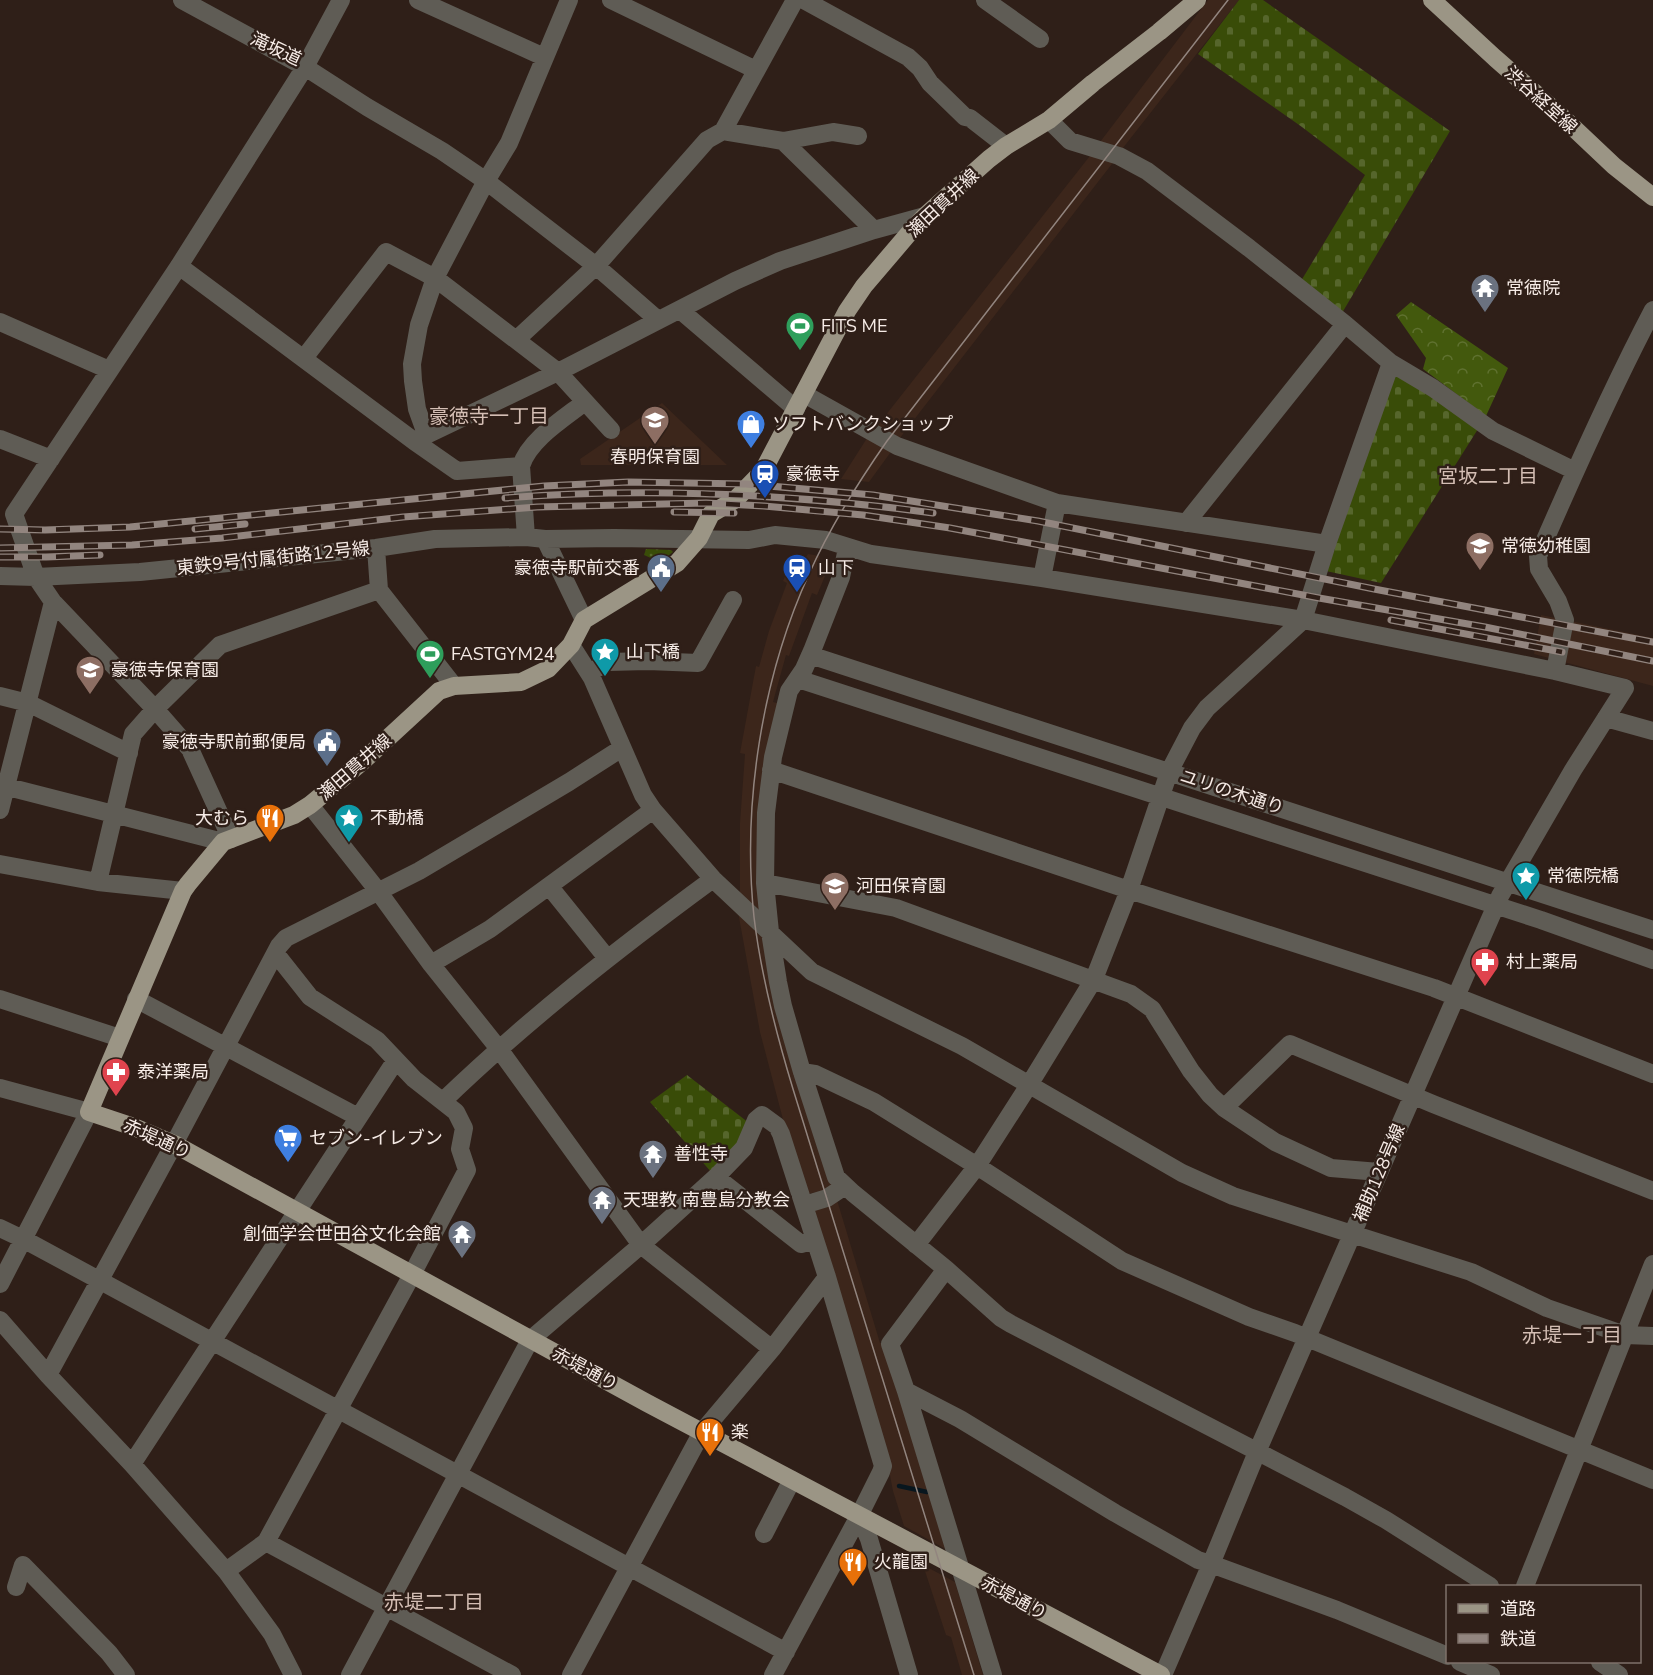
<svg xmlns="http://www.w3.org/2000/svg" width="1653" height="1675" font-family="'Nunito Sans','Noto Sans JP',sans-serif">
<defs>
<pattern id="green-dots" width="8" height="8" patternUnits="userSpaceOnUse" patternTransform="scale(1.5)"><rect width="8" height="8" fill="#394c08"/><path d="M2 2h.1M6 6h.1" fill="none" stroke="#56662c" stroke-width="1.8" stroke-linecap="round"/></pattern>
<pattern id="forest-crowns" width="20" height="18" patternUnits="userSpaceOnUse" patternTransform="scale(1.5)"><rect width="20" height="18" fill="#43590d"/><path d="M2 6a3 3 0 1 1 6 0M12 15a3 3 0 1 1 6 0" fill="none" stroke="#5f7130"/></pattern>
<pattern id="cemetery-stones" width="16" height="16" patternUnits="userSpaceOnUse" patternTransform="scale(1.5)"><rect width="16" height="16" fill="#394c08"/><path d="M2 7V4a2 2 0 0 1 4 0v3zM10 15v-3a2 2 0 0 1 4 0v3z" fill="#56662c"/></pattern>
</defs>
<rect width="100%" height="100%" fill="#2f1f18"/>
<path fill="#3c261b" d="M 1208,0 L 1239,0 L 1119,153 L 1097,146 Z
M 1093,152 L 1115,160 L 896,443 L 874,430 Z
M 662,403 L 727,465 L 581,465 L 580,459 Z
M 869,435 L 893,449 L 869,482 L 841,479 Z
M 795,553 L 806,557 L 808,554 L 820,556 L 819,560 L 824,563 L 823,567 L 828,569 L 817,595 L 812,593 L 789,656 L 786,655 L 773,702 L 781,704 L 763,915 L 740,898 L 740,823 L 745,754 L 740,753 L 756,666 L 759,667 L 769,631 L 787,583 L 783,581 Z
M 1541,615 L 1653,638 L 1653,686 L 1534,654 Z
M 738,912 L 765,935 L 833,1185 L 832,1189 L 807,1194 L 785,1127 L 760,1032 Z
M 837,1200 L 880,1343 L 883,1343 L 951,1552 L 904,1526 L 893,1491 L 888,1465 L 812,1211 Z
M 923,1565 L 955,1582 L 983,1675 L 962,1675 L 951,1637 L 946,1635 Z"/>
<path fill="url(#green-dots)" d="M 646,549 L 671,550 L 673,552 L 660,562 L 644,555 Z"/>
<path fill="url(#forest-crowns)" d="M 1411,302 L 1508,368 L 1486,416 L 1423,369 L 1426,358 L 1396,315 Z"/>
<path fill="url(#cemetery-stones)" d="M 1239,0 L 1263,0 L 1450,131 L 1342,313 L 1301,281 L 1365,175 L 1302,127 L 1198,54 Z
M 1399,373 L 1478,429 L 1381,583 L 1326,571 L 1391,377 Z
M 687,1075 L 749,1123 L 737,1147 L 712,1173 L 650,1102 Z"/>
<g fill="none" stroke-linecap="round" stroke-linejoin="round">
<path stroke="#08161e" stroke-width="4.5" d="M 899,1486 L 927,1492"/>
<path stroke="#5f5c55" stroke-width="18" d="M 182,0 L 305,67 L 367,107 L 442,151 L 486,181 L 596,266 L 658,320
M 418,0 L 544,57
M 611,0 L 756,70
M 804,0 L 908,57 L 920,68 L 930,83 L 965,117 L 970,118 L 1006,146
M 985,0 L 1040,39
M 1049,120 L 1070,141 L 1119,156 L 1147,171 L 1249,248 L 1345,324 L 1391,363 L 1433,388 L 1493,431 L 1575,471
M 723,131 L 783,141 L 833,132 L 858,136
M 783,141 L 874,230
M 179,266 L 414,441 L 457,471 L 521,466
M 680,310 L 796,409
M 0,322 L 109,370
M 517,339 L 596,266 L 707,140 L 723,131 L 795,0
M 304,358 L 386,252 L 435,278 L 558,372 L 611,430
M 804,394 L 897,446 L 1057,503 L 1327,544
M 426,434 L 417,409 L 413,381 L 412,364 L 419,325 L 435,278 L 486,181 L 509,143 L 569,0
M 0,439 L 51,459
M 414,441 L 558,372 L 735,281 L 780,261 L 874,230 L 925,216
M 1186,523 L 1345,324
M 526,537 L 521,466 C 529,440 563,419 585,402
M 545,539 L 584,620
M 376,548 L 379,590 L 454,686
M 847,548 L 841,577 L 812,651 L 804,669 L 789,691 L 773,757 L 766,813 L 765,883 L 770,932 L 778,982 L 783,1006 L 802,1072 L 836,1177 L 853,1193 L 946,1269 L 1001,1318 L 1011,1324 L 1345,1497 L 1386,1520 L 1490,1586
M 0,576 L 36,577 L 140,572 L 376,548 L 435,539 L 526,537 L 545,539 L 614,538 L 749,540 L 775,535 L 826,540 L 871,554 L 1042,578 L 1303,620 L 1555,671 L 1625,688 L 1573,770 L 1500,896 L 1257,1452 L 1211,1564 L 1163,1675
M 1042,578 L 1057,503
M 571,645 L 592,678 L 643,795 L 653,810 L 713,879 L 812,972 L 962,1046 L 1182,1173 L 1233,1196 L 1471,1272 L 1547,1308 L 1625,1335 L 1653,1336
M 810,655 L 1653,930
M 1555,671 L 1565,620 L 1558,601 L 1539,569 L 1538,556 C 1574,473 1611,390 1653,310
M 589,673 L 608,662 L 648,661 L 698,663 L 733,600
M 798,679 L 1541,920 L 1653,960
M 0,696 L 28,703 L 129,753
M 1606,718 L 1653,731
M 771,770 L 1129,890 L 1434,988 L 1653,1074
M 0,785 L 223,842
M 310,805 L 378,891 L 431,964 L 499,1049 L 641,1245 L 772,1349
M 0,810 L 53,602
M 231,839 L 190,749 L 155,709 L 53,602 L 36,577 L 14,514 L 179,266 L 305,67 L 341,0
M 0,864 L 98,882 L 183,891
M 98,882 L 133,734 L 155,709 L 220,645 L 379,590
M 765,883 L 896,908 L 1131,994 L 1152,1009 L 1191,1071 L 1210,1095 L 1224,1108 L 1275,1142 L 1331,1168 L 1379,1172
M 549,886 L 607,958
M 431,964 L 490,929 L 653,810
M 0,999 L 120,1038
M 136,999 L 358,1117
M 802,1072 L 815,1074 L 874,1102 L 977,1166 L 1122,1261 L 1249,1317 L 1295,1333 L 1653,1480
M 0,1088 L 89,1112 L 0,1284
M 443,1101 C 527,1020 619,948 713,879
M 1224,1108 L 1290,1044 L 1433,1104 L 1653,1191
M 716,1177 L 801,1244 L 815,1240
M 804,1205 L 827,1198 L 845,1186
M 0,1228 L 23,1239 L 786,1652
M 916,1245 L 977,1166 L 1029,1085 L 1094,979 L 1129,890 L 1169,772 L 1192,728 L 1207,708 L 1303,620 L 1327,544 L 1391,363
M 946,1269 L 890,1344 L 906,1391 L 993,1675
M 0,1320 L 48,1375 L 132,1464 L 226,1571 L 272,1634 L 293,1675
M 48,1375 L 174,1144 L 279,946 L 286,938 L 419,871 L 569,782 L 622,748
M 906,1391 L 960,1419 L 1115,1513 L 1198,1560 L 1211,1564 L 1337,1610 L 1448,1656
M 132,1464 L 396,1060
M 859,1516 L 869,1539 L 909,1675
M 764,1534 L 792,1480
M 266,1542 L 512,1675
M 226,1571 L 266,1542 L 408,1282 L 467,1170 L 460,1149 L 464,1128 L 456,1112 L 414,1079 L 377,1040 L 310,997 L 276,954
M 1525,1586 L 1653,1264
M 16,1587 L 23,1565 L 109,1653 L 126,1675
M 1460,1662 L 1491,1675
M 1600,1662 L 1619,1675
M 350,1675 L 530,1340 L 641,1245 L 716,1177 L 744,1148 L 756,1120 L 762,1115 L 777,1126 L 781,1134 L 827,1277 L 883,1466 L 881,1472 L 859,1516 L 773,1675
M 571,1675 L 702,1432 L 772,1349 L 827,1277"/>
<path stroke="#9b9585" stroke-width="18" d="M 1432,0 L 1495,58 L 1560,115 L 1614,166 L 1653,197
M 1161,1675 L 647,1403 L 174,1144 L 134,1127 L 89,1112 L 183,891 L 188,884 L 223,842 L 294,815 L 310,805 L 363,761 L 439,691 L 454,686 L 521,682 L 548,669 L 571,645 L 584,620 L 677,563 L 699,538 L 711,514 L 736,499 L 763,471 L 847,311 L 864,286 L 910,232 L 925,216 L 989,159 L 1006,146 L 1049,120 L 1093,83 L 1159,32 L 1197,0"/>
<path stroke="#92857f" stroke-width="1.5" d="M 974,1675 L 793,1089 C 776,1033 761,976 754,917 C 742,804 762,677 809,574 C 830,527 857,484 887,441 L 1228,0"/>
<g stroke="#92857f" stroke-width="7">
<path id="rail" d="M 505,498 C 648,487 791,494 933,513
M 674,512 L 734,513
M 0,529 L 45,530 L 130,527 L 544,486 L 628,482 L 746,484 L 873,495 L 1038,521 L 1374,589 L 1653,642
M 195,529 L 245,524
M 0,548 L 132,545 L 222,538 L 403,517 L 537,507 L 706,503 L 764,506 L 863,515 L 950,528 L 1319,598 L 1485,627 L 1653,661
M 0,557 L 46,557 L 100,555
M 1391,620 L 1562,652"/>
</g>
<use href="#rail" stroke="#2f1f18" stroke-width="4.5" stroke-dasharray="14" stroke-linecap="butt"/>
</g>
<defs>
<g id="temple-pin" transform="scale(1.5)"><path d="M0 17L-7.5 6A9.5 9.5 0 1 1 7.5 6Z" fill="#6b7280" stroke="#2f1f18"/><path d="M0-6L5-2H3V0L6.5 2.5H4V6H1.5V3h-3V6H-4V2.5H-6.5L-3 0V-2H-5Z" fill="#fff"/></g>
<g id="stadium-pin" transform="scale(1.5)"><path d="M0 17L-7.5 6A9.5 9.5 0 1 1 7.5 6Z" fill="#2e9e5b" stroke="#2f1f18"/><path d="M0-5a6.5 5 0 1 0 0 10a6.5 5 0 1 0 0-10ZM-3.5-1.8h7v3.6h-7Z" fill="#fff"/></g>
<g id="school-pin" transform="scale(1.5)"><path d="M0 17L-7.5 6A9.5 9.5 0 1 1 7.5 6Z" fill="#8d6e63" stroke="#2f1f18"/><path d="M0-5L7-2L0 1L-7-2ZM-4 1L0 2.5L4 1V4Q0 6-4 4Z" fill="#fff"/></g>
<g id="shop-pin" transform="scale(1.5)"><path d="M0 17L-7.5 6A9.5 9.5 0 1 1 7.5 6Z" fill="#3f7fe0" stroke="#2f1f18"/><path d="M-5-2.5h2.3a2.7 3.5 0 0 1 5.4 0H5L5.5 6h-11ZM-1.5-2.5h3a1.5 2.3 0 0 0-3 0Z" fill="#fff"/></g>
<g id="station-pin" transform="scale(1.5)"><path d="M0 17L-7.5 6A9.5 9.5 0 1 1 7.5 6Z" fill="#1a4fb4" stroke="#2f1f18"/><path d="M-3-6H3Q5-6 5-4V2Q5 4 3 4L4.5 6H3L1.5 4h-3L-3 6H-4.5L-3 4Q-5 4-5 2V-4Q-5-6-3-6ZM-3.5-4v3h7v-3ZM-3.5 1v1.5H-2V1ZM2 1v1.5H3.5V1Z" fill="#fff"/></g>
<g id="civic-pin" transform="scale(1.5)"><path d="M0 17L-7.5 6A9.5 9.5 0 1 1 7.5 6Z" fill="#5c6f8a" stroke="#2f1f18"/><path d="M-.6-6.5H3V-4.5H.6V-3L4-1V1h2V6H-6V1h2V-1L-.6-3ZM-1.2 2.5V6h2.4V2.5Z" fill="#fff"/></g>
<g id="sight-pin" transform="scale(1.5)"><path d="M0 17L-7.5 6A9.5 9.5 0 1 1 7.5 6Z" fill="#0f9aa8" stroke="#2f1f18"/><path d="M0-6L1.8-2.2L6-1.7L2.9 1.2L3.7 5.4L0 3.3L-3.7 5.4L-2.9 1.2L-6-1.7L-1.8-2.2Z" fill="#fff"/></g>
<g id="restaurant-pin" transform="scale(1.5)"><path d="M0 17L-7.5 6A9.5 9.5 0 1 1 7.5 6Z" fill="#e8710a" stroke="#2f1f18"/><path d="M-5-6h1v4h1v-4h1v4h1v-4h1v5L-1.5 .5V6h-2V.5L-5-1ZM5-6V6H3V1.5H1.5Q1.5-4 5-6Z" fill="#fff"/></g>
<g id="pharmacy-pin" transform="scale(1.5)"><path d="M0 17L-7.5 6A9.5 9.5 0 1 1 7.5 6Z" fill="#e0444e" stroke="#2f1f18"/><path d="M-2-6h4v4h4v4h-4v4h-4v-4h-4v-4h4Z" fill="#fff"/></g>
<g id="supermarket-pin" transform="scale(1.5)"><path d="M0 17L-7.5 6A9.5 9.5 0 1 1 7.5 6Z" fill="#3f7fe0" stroke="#2f1f18"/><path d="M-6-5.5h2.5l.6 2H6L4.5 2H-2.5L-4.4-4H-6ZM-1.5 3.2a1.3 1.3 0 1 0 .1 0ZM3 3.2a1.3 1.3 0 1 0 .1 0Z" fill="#fff"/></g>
</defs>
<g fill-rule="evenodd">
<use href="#temple-pin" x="1485" y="288"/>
<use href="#stadium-pin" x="800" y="326"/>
<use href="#school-pin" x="655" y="420"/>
<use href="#shop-pin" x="751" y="424"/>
<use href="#station-pin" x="765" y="474"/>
<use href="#school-pin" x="1480" y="546"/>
<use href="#civic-pin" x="661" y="568"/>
<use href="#station-pin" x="797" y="568"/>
<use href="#sight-pin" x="605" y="652"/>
<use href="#stadium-pin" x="430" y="654"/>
<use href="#school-pin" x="90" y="670"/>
<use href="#civic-pin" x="327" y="742"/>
<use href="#restaurant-pin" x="270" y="818"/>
<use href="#sight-pin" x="349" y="818"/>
<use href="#sight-pin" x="1526" y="876"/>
<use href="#school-pin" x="835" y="886"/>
<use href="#pharmacy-pin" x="1485" y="962"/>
<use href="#pharmacy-pin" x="116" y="1072"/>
<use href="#supermarket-pin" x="288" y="1138"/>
<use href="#temple-pin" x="653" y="1154"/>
<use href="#temple-pin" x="602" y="1200"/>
<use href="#temple-pin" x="462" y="1234"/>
<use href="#restaurant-pin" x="710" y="1432"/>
<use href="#restaurant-pin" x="853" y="1562"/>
</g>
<g text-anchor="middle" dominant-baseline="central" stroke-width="5" stroke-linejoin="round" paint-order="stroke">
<g font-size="18" fill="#f6ebe6" stroke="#2f1f18">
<text transform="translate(276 49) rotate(25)">滝坂道</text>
<text transform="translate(1541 100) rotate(42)">渋谷経堂線</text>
<text transform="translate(943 203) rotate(-43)">瀬田貫井線</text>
<text transform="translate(273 558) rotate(-6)">東鉄9号付属街路12号線</text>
<text transform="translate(355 767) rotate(-41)">瀬田貫井線</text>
<text transform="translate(1232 792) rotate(18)">ユリの木通り</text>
<text transform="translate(157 1139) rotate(24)">赤堤通り</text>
<text transform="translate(1379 1173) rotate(-67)">補助128号線</text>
<text transform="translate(585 1369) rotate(28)">赤堤通り</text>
<text transform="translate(1014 1598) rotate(28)">赤堤通り</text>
</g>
<g font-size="18" fill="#f6ebe6" stroke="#2f1f18" text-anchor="start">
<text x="1506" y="288">常徳院</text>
<text x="821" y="326">FITS ME</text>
<text x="772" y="424">ソフトバンクショップ</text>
<text x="655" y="457" text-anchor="middle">春明保育園</text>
<text x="786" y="474">豪徳寺</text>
<text x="1501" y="546">常徳幼稚園</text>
<text x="640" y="568" text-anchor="end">豪徳寺駅前交番</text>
<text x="818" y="568">山下</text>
<text x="626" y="652">山下橋</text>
<text x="451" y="654">FASTGYM24</text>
<text x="111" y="670">豪徳寺保育園</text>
<text x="306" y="742" text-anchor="end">豪徳寺駅前郵便局</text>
<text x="249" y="818" text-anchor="end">大むら</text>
<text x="370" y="818">不動橋</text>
<text x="1547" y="876">常徳院橋</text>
<text x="856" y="886">河田保育園</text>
<text x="1506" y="962">村上薬局</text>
<text x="137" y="1072">泰洋薬局</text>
<text x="309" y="1138">セブン-イレブン</text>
<text x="674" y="1154">善性寺</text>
<text x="623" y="1200">天理教 南豊島分教会</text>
<text x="441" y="1234" text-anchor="end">創価学会世田谷文化会館</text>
<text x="731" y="1432">楽</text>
<text x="874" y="1562">火龍園</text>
</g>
<g font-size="20" fill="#d4beb4" stroke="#2f1f18">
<text x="489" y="416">豪徳寺一丁目</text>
<text x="1488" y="476">宮坂二丁目</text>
<text x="1572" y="1335">赤堤一丁目</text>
<text x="434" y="1602">赤堤二丁目</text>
</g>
</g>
<rect x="1446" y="1585" width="195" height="78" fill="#2f1f18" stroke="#7f716a" stroke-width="1.5"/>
<rect x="1458" y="1604" width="30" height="9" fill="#9b9585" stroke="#7f716a" stroke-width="1.5"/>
<text x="1500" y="1615" font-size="18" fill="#f6ebe6">道路</text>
<rect x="1458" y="1634" width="30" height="9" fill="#92857f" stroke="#7f716a" stroke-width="1.5"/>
<text x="1500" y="1645" font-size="18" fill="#f6ebe6">鉄道</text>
</svg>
